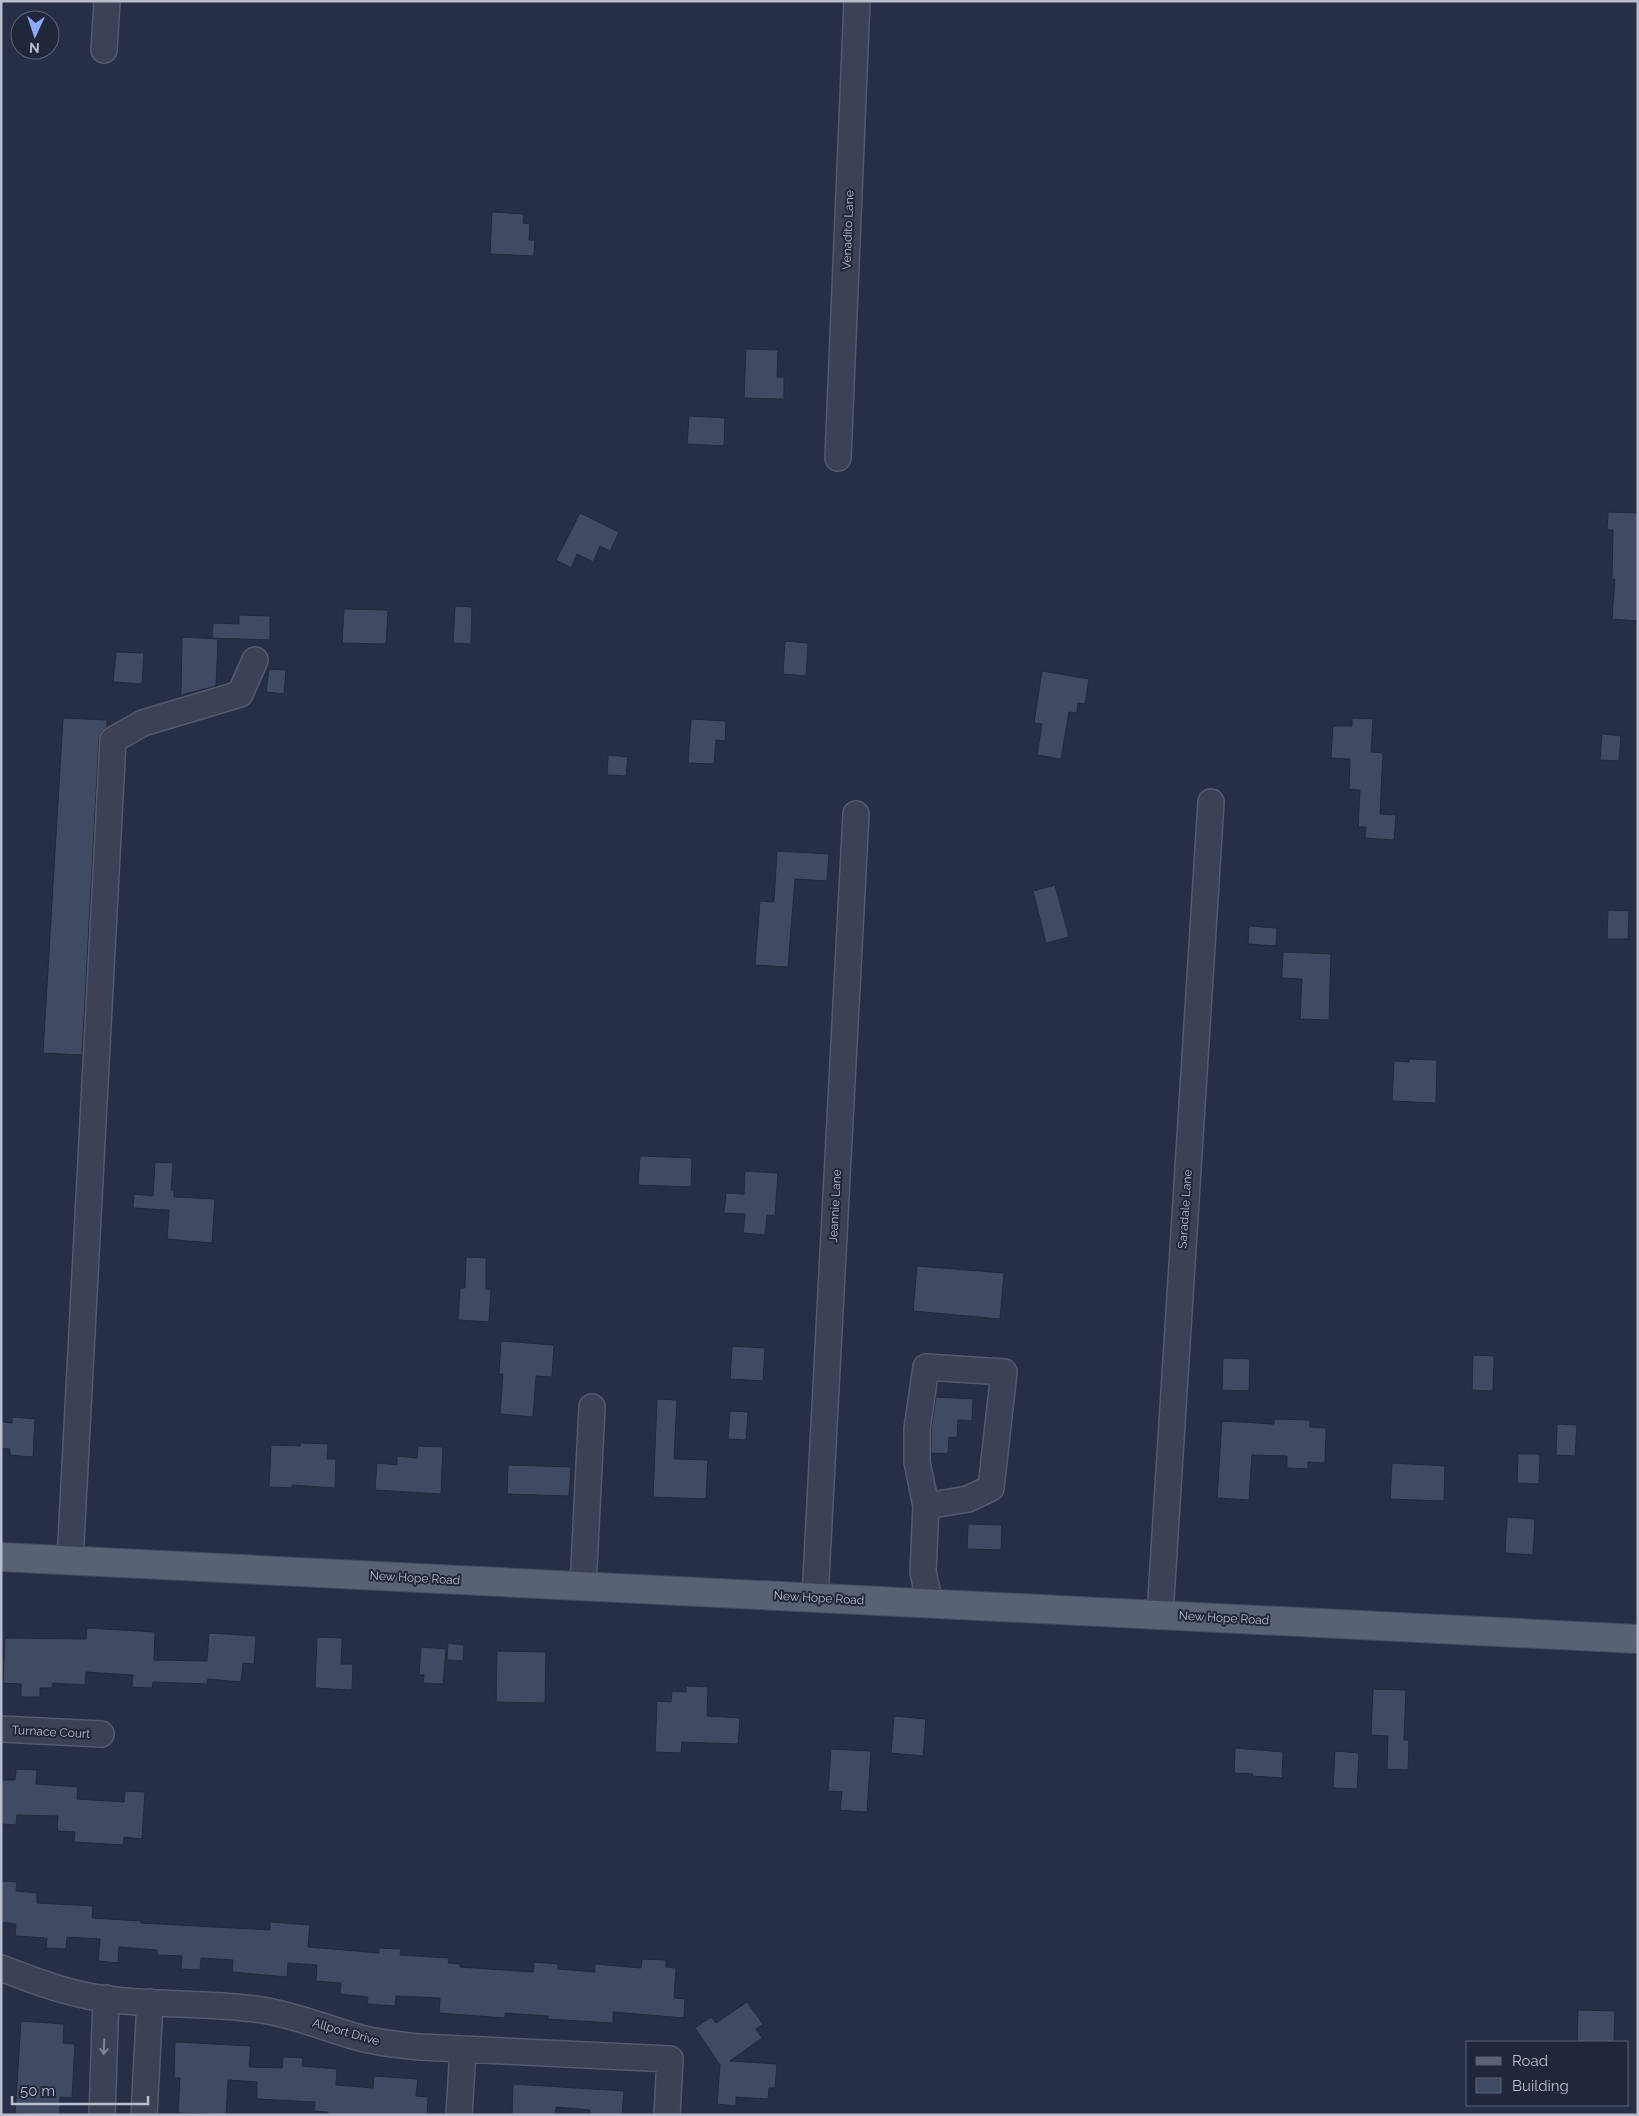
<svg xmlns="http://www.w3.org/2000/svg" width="1639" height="2116" font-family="Raleway,sans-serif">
<rect width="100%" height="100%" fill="#262f45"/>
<path fill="#404a62" stroke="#22293c" d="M 492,212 L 524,214 L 523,223 L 530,224 L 529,240 L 535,240 L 534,256 L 490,254 Z
M 746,349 L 778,350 L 777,377 L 784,377 L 784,399 L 744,398 Z
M 689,416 L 725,418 L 724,446 L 687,444 Z
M 1608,512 L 1638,513 L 1638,621 L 1612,619 L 1615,579 L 1612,579 L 1613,530 L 1607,530 Z
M 580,513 L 619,532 L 610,551 L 600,546 L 593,562 L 577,554 L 571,568 L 556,560 Z
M 455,606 L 472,607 L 471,644 L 453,643 Z
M 344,609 L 388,610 L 386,644 L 342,643 Z
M 239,615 L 270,616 L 270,640 L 212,638 L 213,623 L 239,624 Z
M 182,637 L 218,639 L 216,686 L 181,695 Z
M 785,641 L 808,643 L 806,676 L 783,674 Z
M 116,652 L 144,653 L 142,684 L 113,682 Z
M 269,669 L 286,670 L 284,694 L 266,692 Z
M 1042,671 L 1089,679 L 1085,704 L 1078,703 L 1077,713 L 1069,712 L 1061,759 L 1037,755 L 1042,724 L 1034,723 Z
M 63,718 L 107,720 L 107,727 L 101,732 L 99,739 L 82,1055 L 43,1053 Z
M 1352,718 L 1373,719 L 1371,752 L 1383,753 L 1380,814 L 1396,815 L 1394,840 L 1365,838 L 1366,827 L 1358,827 L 1360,790 L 1349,789 L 1350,759 L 1331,758 L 1333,726 L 1352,726 Z
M 691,719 L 726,721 L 725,741 L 716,740 L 714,764 L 688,763 Z
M 1602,734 L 1621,736 L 1619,761 L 1600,760 Z
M 608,755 L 628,757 L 626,776 L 607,775 Z
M 777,851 L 829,854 L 827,881 L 795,879 L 788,967 L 755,965 L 760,901 L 774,902 Z
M 1055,885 L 1069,937 L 1046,943 L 1033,891 Z
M 1608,910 L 1629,911 L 1628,939 L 1607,939 Z
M 1249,926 L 1277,928 L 1276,946 L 1248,944 Z
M 1283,952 L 1331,954 L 1329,1020 L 1300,1019 L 1302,979 L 1282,978 Z
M 1409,1059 L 1437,1060 L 1436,1103 L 1392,1101 L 1394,1061 L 1409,1062 Z
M 640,1156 L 692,1158 L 691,1187 L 638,1185 Z
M 155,1162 L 173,1163 L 171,1190 L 174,1190 L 174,1197 L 215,1199 L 212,1243 L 167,1239 L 169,1210 L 133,1208 L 134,1194 L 153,1196 Z
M 745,1171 L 778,1173 L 775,1216 L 767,1215 L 765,1235 L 743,1233 L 745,1214 L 724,1213 L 726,1193 L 744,1194 Z
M 466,1257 L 486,1258 L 486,1289 L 491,1290 L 489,1322 L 458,1320 L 460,1288 L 465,1288 Z
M 917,1266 L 1004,1273 L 1000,1319 L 913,1311 Z
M 501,1341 L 554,1345 L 552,1377 L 536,1376 L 533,1417 L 500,1414 L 503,1374 L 499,1374 Z
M 732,1346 L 765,1348 L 763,1381 L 730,1379 Z
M 1473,1355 L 1494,1356 L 1493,1391 L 1472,1390 Z
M 1223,1358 L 1250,1359 L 1249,1391 L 1222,1390 Z
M 936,1397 L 973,1399 L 972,1421 L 958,1420 L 957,1438 L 949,1437 L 948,1454 L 931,1453 L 931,1430 Z
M 657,1399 L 677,1400 L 674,1459 L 708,1460 L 706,1499 L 653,1497 Z
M 730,1411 L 748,1412 L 746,1440 L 728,1439 Z
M 12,1417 L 35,1419 L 33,1457 L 10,1455 L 10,1449 L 1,1448 L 1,1422 L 12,1423 Z
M 1274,1419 L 1310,1420 L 1310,1427 L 1326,1428 L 1325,1463 L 1308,1462 L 1308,1469 L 1287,1468 L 1287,1456 L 1252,1455 L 1249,1500 L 1217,1498 L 1222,1421 L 1274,1424 Z
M 1557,1424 L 1577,1425 L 1575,1456 L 1556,1455 Z
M 301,1443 L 328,1444 L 327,1459 L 336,1459 L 335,1488 L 292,1485 L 292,1488 L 269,1487 L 271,1445 L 300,1446 Z
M 418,1446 L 443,1447 L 441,1494 L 375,1490 L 377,1463 L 397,1465 L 397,1456 L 417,1458 Z
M 1518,1454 L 1540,1454 L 1539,1484 L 1517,1483 Z
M 1392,1463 L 1445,1466 L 1444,1501 L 1390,1499 Z
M 508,1465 L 571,1467 L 569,1496 L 507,1494 Z
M 1507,1517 L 1535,1519 L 1533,1555 L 1505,1553 Z
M 968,1524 L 1002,1525 L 1001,1550 L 967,1549 Z
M 87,1628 L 155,1632 L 154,1660 L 207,1661 L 209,1633 L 256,1636 L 254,1664 L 243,1663 L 241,1682 L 208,1679 L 207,1684 L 153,1682 L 152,1688 L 132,1687 L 133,1675 L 86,1672 L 85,1685 L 53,1683 L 52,1688 L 40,1688 L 40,1697 L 21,1697 L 21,1684 L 3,1683 L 5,1638 L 86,1639 Z
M 317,1637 L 342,1638 L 341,1664 L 353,1664 L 352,1690 L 315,1688 Z
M 448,1643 L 464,1645 L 463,1661 L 447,1660 Z
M 421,1647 L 446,1649 L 443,1684 L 423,1683 L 424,1675 L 419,1675 Z
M 497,1651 L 546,1652 L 545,1703 L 496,1702 Z
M 686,1686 L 708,1687 L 707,1716 L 740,1718 L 738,1744 L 682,1742 L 681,1753 L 655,1752 L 657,1701 L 671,1702 L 672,1691 L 686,1692 Z
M 1373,1689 L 1406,1690 L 1404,1740 L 1409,1740 L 1408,1770 L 1387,1769 L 1388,1736 L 1371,1735 Z
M 894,1716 L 926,1719 L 923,1756 L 891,1753 Z
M 1235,1748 L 1283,1752 L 1282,1778 L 1252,1776 L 1253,1774 L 1234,1773 Z
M 831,1749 L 871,1751 L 867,1812 L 840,1810 L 842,1792 L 828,1791 Z
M 1335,1751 L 1359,1753 L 1357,1789 L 1333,1788 Z
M 16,1769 L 37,1770 L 36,1784 L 78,1787 L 77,1799 L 124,1802 L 125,1791 L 145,1792 L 142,1839 L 124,1837 L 123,1845 L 74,1842 L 75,1832 L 57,1831 L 58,1816 L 17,1815 L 16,1825 L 1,1824 L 1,1780 L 15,1780 Z
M 1,1881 L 17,1882 L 16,1891 L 37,1893 L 37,1903 L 93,1906 L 92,1918 L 141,1921 L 141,1923 L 270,1930 L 270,1922 L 310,1925 L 308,1947 L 379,1953 L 379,1948 L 401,1949 L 400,1955 L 449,1958 L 448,1963 L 460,1964 L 460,1967 L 533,1972 L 534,1962 L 558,1964 L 558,1969 L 595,1972 L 595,1964 L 641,1968 L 642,1959 L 666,1960 L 666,1967 L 676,1968 L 674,1998 L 685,1999 L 684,2018 L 613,2012 L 613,2023 L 548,2019 L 548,2016 L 505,2013 L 505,2018 L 439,2013 L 440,1998 L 396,1996 L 395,2006 L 367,2004 L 368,1997 L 340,1994 L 341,1983 L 316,1981 L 317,1965 L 288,1963 L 287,1977 L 232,1972 L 233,1960 L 201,1958 L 200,1970 L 181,1969 L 182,1956 L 157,1955 L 157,1950 L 119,1947 L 118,1963 L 98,1961 L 100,1939 L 67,1937 L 66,1949 L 46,1948 L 47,1938 L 15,1936 L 16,1924 L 1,1922 Z
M 747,2002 L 763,2024 L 756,2029 L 762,2038 L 730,2061 L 777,2064 L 775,2088 L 769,2088 L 768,2099 L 736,2097 L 736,2106 L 717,2104 L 720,2065 L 695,2028 L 711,2017 L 716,2023 Z
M 1578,2010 L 1615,2011 L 1614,2042 L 1577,2042 Z
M 21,2021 L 64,2024 L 63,2043 L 75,2044 L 72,2098 L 60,2097 L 60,2115 L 15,2114 Z
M 175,2042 L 251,2046 L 249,2067 L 282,2068 L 283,2057 L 303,2058 L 302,2066 L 337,2069 L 336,2085 L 373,2088 L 374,2076 L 418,2079 L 416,2096 L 428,2097 L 427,2115 L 328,2115 L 328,2112 L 314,2111 L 315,2102 L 257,2099 L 257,2082 L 228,2080 L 226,2115 L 178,2113 L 180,2078 L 174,2078 Z
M 513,2084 L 624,2091 L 622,2115 L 590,2115 L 590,2110 L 556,2107 L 555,2115 L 512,2115 Z"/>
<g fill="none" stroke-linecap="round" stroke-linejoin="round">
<g stroke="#545a6c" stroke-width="28">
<path id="minor" d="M 104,50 L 107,1
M 838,458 L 857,1
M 926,1506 L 968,1499 L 991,1488 L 1004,1372 L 926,1367 L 917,1429 L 917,1462 L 926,1506 L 923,1572 L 930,1604
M 70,1561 L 113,740 L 143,723 L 240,694 L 255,660
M 583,1587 L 592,1407
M 815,1598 L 856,814
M 1160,1615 L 1211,802
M 1,1729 L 101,1734
M 1,1968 C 30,1979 58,1990 88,1996 C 145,2007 205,2001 262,2010 C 295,2015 325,2028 357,2037 C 377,2043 399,2045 420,2047 L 670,2059 L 667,2115
M 102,2115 L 106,1998
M 144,2115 L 150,2002
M 459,2115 L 463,2049"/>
</g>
<g stroke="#454b5e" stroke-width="30">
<path id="major" d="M 1,1557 L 1638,1639"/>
</g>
<use href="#minor" stroke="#3b4255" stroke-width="25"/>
<use href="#major" stroke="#596175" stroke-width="28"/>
</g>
<defs><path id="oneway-shaft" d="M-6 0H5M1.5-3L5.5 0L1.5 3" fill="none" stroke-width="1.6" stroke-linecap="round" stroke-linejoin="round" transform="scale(1.25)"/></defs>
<use stroke="#808698" href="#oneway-shaft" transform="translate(104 2047) rotate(92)"/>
<g text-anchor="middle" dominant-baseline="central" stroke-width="4" stroke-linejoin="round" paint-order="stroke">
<g font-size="12" fill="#b9bece" stroke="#20273a">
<text transform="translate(848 230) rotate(-88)">Venadito Lane</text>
<text transform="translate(835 1206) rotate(-87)">Jeannie Lane</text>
<text transform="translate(1185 1209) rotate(-86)">Saradale Lane</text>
<text transform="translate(415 1578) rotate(3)">New Hope Road</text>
<text transform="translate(819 1598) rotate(3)">New Hope Road</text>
<text transform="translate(1224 1618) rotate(3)">New Hope Road</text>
<text transform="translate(51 1732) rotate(3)">Turnace Court</text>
<text transform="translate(346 2032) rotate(16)">Allport Drive</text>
</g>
</g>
<rect width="1639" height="2116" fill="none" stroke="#b9bece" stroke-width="5"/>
<rect x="1466" y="2041" width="162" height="65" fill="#20273a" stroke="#5d6375"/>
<rect x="1476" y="2057" width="25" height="8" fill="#596175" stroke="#5d6375"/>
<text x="1512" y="2066" font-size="15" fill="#b9bece">Road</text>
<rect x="1476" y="2078" width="25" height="15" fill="#404a62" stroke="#5d6375"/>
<text x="1512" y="2091" font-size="15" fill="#b9bece">Building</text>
<g transform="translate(35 35) rotate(183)"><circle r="24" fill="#20273a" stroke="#5d6375"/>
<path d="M0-4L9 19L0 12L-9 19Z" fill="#8faafd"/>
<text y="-8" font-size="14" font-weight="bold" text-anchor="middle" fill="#b9bece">N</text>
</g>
<path d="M12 2096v8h136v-8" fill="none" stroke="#b9bece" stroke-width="2.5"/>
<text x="20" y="2096" font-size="15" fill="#b9bece" stroke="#20273a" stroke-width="4" paint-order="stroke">50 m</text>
</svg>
